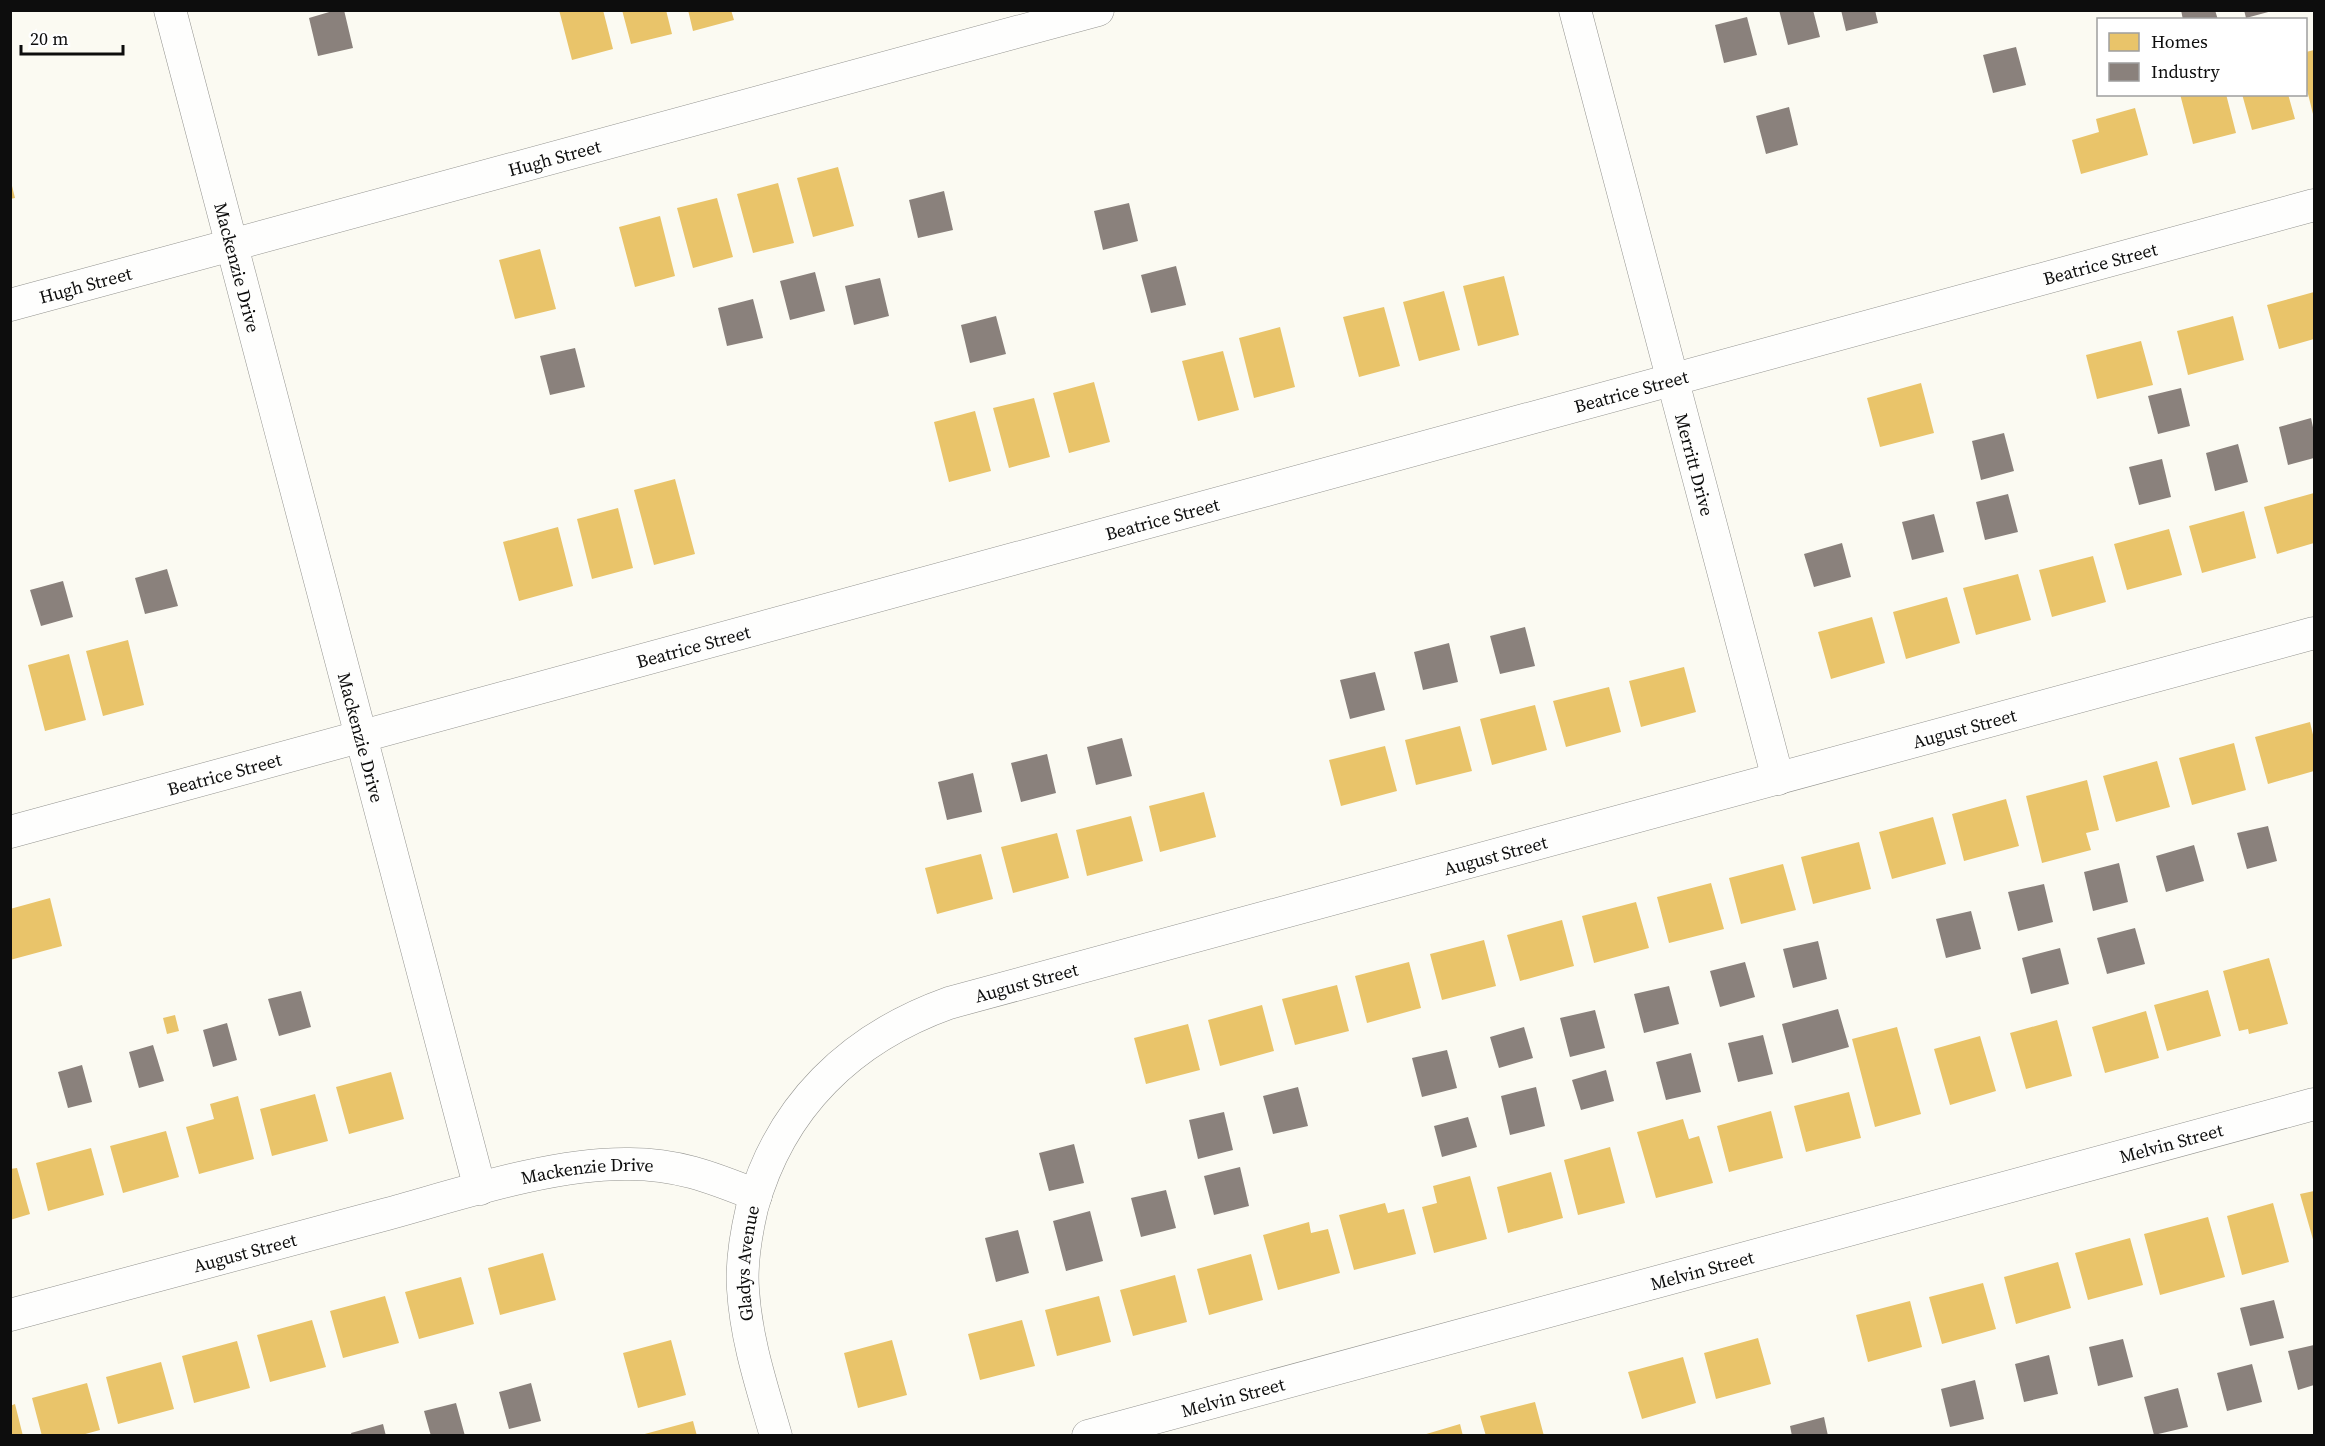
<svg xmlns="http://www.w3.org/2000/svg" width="2325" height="1446" font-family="'Source Serif 4',serif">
<rect width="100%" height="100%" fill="#fbfaf2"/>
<path fill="#e9c46a" d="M 559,10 L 603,10 L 613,49 L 572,60 Z
M 622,10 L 666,10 L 672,34 L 631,44 Z
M 688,10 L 731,10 L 734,20 L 693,31 Z
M 2314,50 L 2314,114 L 2313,114 L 2306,86 L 2306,52 Z
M 2180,94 L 2226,94 L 2236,133 L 2193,144 Z
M 2242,94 L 2288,94 L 2295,119 L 2252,130 Z
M 2135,108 L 2148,155 L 2081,174 L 2072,140 L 2099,132 L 2096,119 Z
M 838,167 L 854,226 L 813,237 L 797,178 Z
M 11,182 L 15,198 L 10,199 L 10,183 Z
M 778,183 L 794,243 L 753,253 L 737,194 Z
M 717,198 L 733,257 L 693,268 L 677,208 Z
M 660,216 L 675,276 L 635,287 L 619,227 Z
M 540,249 L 556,309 L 515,319 L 499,260 Z
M 1504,276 L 1519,335 L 1478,346 L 1463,286 Z
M 1444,291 L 1460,350 L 1419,361 L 1403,302 Z
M 2314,292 L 2314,339 L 2279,349 L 2267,305 Z
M 1384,307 L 1400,366 L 1359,377 L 1343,317 Z
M 2233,316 L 2244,360 L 2188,375 L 2177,331 Z
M 1280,327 L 1295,387 L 1254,398 L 1239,338 Z
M 2141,341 L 2153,385 L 2097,399 L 2086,355 Z
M 1223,351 L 1239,410 L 1198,421 L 1182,361 Z
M 1094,382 L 1110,442 L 1069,453 L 1053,393 Z
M 1921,383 L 1934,433 L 1880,447 L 1867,398 Z
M 1034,398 L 1050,457 L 1009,468 L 993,408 Z
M 975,411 L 991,471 L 949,482 L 934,422 Z
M 675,479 L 695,554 L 654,565 L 634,490 Z
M 2314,493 L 2314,543 L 2277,554 L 2264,507 Z
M 618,508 L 633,568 L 592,579 L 577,519 Z
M 2244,511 L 2256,558 L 2202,573 L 2189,526 Z
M 558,527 L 573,586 L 519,601 L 503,542 Z
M 2169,529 L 2182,575 L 2127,590 L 2114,544 Z
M 2093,556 L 2106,602 L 2052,617 L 2039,570 Z
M 2018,574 L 2031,620 L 1976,635 L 1963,588 Z
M 1947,597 L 1960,643 L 1906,659 L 1893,612 Z
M 1872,617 L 1885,663 L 1831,679 L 1818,632 Z
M 128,640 L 144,705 L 103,716 L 86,651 Z
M 69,654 L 86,720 L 45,731 L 28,665 Z
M 1684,667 L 1696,712 L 1641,727 L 1629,681 Z
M 1609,687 L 1621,732 L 1566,747 L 1553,701 Z
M 1535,705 L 1547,750 L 1492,765 L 1480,719 Z
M 2310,722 L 2314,739 L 2314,771 L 2268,784 L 2255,737 Z
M 1460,726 L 1472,771 L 1416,785 L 1405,740 Z
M 2234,743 L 2246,790 L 2192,805 L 2179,758 Z
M 1385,746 L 1397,791 L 1341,806 L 1329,760 Z
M 2157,761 L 2170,807 L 2116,822 L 2103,776 Z
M 2087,780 L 2099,830 L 2086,833 L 2091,850 L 2042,863 L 2026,796 Z
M 1204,792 L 1216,837 L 1160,852 L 1149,806 Z
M 2006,799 L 2019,846 L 1964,861 L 1952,814 Z
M 1131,816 L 1143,861 L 1087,876 L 1076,830 Z
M 1933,817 L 1946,864 L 1892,879 L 1879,832 Z
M 1057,833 L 1069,878 L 1013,893 L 1001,847 Z
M 1859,842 L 1871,889 L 1813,904 L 1801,857 Z
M 981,854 L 993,899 L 937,914 L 925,868 Z
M 1783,864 L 1796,910 L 1741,924 L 1729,878 Z
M 1711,883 L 1724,929 L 1669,943 L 1657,897 Z
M 50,898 L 62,946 L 10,960 L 10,909 Z
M 1636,902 L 1649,948 L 1594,963 L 1582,916 Z
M 1562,920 L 1574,966 L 1520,981 L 1507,935 Z
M 1484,940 L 1496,986 L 1442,1000 L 1430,954 Z
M 2269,958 L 2288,1024 L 2249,1034 L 2248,1029 L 2239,1031 L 2223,971 Z
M 1409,962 L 1421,1008 L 1367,1023 L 1355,976 Z
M 1337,985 L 1349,1031 L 1295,1045 L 1282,999 Z
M 2208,990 L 2221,1036 L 2167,1051 L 2154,1005 Z
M 1262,1005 L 1274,1051 L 1220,1066 L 1208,1020 Z
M 2146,1011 L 2159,1058 L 2105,1073 L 2092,1027 Z
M 175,1015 L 179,1031 L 167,1034 L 163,1018 Z
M 2057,1020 L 2072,1076 L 2026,1089 L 2010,1033 Z
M 1188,1024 L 1200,1070 L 1146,1084 L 1134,1038 Z
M 1897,1027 L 1921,1114 L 1875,1127 L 1852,1039 Z
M 1980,1036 L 1996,1091 L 1950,1105 L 1934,1049 Z
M 391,1072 L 404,1119 L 349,1134 L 336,1087 Z
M 1849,1092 L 1861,1138 L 1806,1152 L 1794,1106 Z
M 315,1094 L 328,1141 L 272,1156 L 260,1109 Z
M 238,1096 L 254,1159 L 199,1174 L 186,1127 L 214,1119 L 210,1104 Z
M 1771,1111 L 1783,1158 L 1729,1172 L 1717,1126 Z
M 1683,1119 L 1689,1139 L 1699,1136 L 1713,1183 L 1656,1198 L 1637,1132 Z
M 166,1131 L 179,1177 L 123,1193 L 110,1146 Z
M 1610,1147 L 1625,1203 L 1578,1215 L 1564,1160 Z
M 91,1148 L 104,1195 L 48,1211 L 36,1163 Z
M 17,1168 L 30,1214 L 10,1220 L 10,1169 Z
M 1551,1172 L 1563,1218 L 1508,1233 L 1497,1187 Z
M 1470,1176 L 1487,1239 L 1434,1253 L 1422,1207 L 1437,1203 L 1433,1186 Z
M 2314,1191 L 2314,1243 L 2300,1194 Z
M 1385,1203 L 1388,1213 L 1404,1209 L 1416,1254 L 1354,1270 L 1339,1215 Z
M 2273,1203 L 2289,1262 L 2242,1275 L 2227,1216 Z
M 2208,1217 L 2225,1277 L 2160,1295 L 2144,1234 Z
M 1309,1222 L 1311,1233 L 1328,1229 L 1340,1273 L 1278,1290 L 1263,1235 Z
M 2130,1238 L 2143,1285 L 2088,1300 L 2075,1253 Z
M 543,1253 L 556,1300 L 500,1315 L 488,1268 Z
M 1251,1254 L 1263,1300 L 1209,1315 L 1197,1269 Z
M 2058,1262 L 2071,1308 L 2016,1324 L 2004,1277 Z
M 1175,1275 L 1187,1322 L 1133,1336 L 1120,1290 Z
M 461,1277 L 474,1324 L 419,1339 L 405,1292 Z
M 1983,1283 L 1996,1329 L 1942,1344 L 1929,1297 Z
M 385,1296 L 399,1343 L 343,1358 L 330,1311 Z
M 1099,1296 L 1111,1342 L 1057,1356 L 1045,1310 Z
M 1910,1301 L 1922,1347 L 1868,1362 L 1856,1315 Z
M 312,1320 L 326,1367 L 270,1382 L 257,1335 Z
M 1022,1320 L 1035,1366 L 980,1380 L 968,1334 Z
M 1758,1338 L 1771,1384 L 1716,1399 L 1704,1353 Z
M 671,1340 L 686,1395 L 638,1408 L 623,1353 Z
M 892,1340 L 907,1395 L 858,1408 L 844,1353 Z
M 237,1341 L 250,1388 L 194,1403 L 182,1356 Z
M 1683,1357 L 1696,1403 L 1642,1419 L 1628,1372 Z
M 161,1362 L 174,1409 L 118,1424 L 106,1377 Z
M 87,1383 L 100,1430 L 78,1436 L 42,1436 L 32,1398 Z
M 1535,1402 L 1544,1436 L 1486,1436 L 1480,1416 Z
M 15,1404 L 23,1436 L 10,1436 L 10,1406 Z
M 693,1421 L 697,1436 L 642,1436 L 641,1435 Z
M 1460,1424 L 1463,1436 L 1423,1436 L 1423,1435 Z"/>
<path fill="#8a817c" d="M 336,10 L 344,10 L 353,48 L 318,56 L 309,18 Z
M 1779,10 L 1813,10 L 1820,37 L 1788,45 Z
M 1841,10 L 1875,10 L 1878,23 L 1846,31 Z
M 2181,10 L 2215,10 L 2218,20 L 2183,20 Z
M 2244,10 L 2272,10 L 2272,11 L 2246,18 Z
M 1747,17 L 1757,55 L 1724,63 L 1715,25 Z
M 2016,47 L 2026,85 L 1993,93 L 1983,55 Z
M 1789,107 L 1798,145 L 1766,154 L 1756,116 Z
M 944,191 L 953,230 L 918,238 L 909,200 Z
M 1129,203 L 1138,241 L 1103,250 L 1094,211 Z
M 1176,266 L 1186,305 L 1151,313 L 1141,275 Z
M 815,272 L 825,311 L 790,320 L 780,281 Z
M 880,278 L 889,316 L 854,325 L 845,286 Z
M 753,299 L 763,338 L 727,346 L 718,308 Z
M 996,316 L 1006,354 L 970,363 L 961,325 Z
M 575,348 L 585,387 L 550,395 L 540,356 Z
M 2181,388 L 2190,426 L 2158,434 L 2148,396 Z
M 2311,418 L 2314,432 L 2314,458 L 2288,465 L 2279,427 Z
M 2004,433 L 2014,471 L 1981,480 L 1972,441 Z
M 2238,444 L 2248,482 L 2215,491 L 2206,453 Z
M 2162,459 L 2171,497 L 2139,505 L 2129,467 Z
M 2008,494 L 2018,532 L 1985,540 L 1976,502 Z
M 1934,514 L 1944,552 L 1912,560 L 1902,522 Z
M 1842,543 L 1851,577 L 1814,587 L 1804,554 Z
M 167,569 L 178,606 L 145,614 L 135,578 Z
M 63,581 L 73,617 L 41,626 L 30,590 Z
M 1525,627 L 1535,666 L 1500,674 L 1490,636 Z
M 1449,643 L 1458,682 L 1423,690 L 1414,652 Z
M 1375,672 L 1385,710 L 1350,719 L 1340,680 Z
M 1122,738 L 1132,776 L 1096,785 L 1087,747 Z
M 1047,754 L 1056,793 L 1021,802 L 1011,763 Z
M 973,773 L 982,812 L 947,820 L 938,782 Z
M 2268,826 L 2277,861 L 2247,869 L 2237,833 Z
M 2194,845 L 2204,881 L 2166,892 L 2156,856 Z
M 2119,863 L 2128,902 L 2093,911 L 2084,872 Z
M 2044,884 L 2053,922 L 2018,931 L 2008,892 Z
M 1971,911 L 1981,949 L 1946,958 L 1936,919 Z
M 2135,928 L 2145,964 L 2107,974 L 2097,938 Z
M 1818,941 L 1827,979 L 1793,988 L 1783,949 Z
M 2060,948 L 2069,984 L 2031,994 L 2022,958 Z
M 1745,962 L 1755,997 L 1720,1007 L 1710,971 Z
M 1669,986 L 1679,1024 L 1644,1033 L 1634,994 Z
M 301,991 L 311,1027 L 279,1036 L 268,999 Z
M 1838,1009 L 1849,1047 L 1792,1063 L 1782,1024 Z
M 1595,1010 L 1605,1048 L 1570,1057 L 1560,1018 Z
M 227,1023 L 237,1060 L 213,1067 L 203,1030 Z
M 1524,1027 L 1533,1058 L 1499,1068 L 1490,1037 Z
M 1763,1035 L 1773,1074 L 1738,1082 L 1728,1043 Z
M 153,1045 L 164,1081 L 139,1088 L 129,1052 Z
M 1447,1050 L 1457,1088 L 1422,1097 L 1412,1058 Z
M 1691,1053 L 1701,1092 L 1666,1100 L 1656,1062 Z
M 82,1065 L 92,1102 L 68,1108 L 58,1072 Z
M 1606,1070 L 1614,1101 L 1581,1110 L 1572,1080 Z
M 1298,1087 L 1308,1126 L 1273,1134 L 1263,1096 Z
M 1536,1087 L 1545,1126 L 1510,1135 L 1501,1096 Z
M 1224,1112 L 1233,1150 L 1198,1159 L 1189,1120 Z
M 1468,1117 L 1477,1147 L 1442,1157 L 1434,1126 Z
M 1074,1144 L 1084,1183 L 1049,1191 L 1039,1153 Z
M 1240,1167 L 1249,1206 L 1214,1215 L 1204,1176 Z
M 1166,1190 L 1176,1228 L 1141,1237 L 1131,1198 Z
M 1090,1211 L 1103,1261 L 1066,1271 L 1053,1221 Z
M 1018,1230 L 1029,1273 L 996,1282 L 985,1238 Z
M 2274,1300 L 2284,1338 L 2250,1346 L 2240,1308 Z
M 2123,1339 L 2133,1377 L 2098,1386 L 2089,1347 Z
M 2314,1345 L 2314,1385 L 2298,1390 L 2288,1351 Z
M 2049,1355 L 2058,1394 L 2024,1402 L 2015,1364 Z
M 2252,1364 L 2262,1402 L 2227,1411 L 2217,1373 Z
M 1975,1380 L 1984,1419 L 1950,1427 L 1941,1389 Z
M 531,1383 L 541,1421 L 509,1429 L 499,1392 Z
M 2178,1388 L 2188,1427 L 2154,1435 L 2144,1397 Z
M 456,1403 L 465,1436 L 431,1436 L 424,1411 Z
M 1824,1417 L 1828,1436 L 1792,1436 L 1790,1426 Z
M 383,1424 L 386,1436 L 352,1436 L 351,1433 Z"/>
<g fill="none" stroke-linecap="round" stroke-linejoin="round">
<g stroke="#949490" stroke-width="33">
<g id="minor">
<path id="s1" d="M 170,10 L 480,1189"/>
<path id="s2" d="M 1575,10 L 1778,779"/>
<path id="s3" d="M 10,305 L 1098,10"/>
<path id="s4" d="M 10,832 L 2314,205"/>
<path id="s5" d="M 10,1315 C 136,1281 261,1248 387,1214 C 460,1194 549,1164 625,1164 C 675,1163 711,1177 756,1195"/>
<path id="s6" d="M 776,1436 C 762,1387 746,1340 743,1289 C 741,1263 746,1234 752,1208 C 780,1106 851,1038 949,1003 L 2314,633"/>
<path id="s7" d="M 1088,1436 L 2314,1104"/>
</g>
</g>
<use href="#minor" stroke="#fefefd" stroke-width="32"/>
</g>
<g text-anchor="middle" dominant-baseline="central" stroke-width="6" stroke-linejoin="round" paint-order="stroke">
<g font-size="18" fill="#0d0d0d" stroke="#fff">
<text stroke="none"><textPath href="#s3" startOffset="564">Hugh Street</textPath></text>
<text stroke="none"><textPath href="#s4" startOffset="2166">Beatrice Street</textPath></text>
<text stroke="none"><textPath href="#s1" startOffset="266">Mackenzie Drive</textPath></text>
<text stroke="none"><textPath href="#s3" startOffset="78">Hugh Street</textPath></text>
<text stroke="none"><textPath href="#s4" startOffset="1680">Beatrice Street</textPath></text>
<text stroke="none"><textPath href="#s2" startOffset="470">Merritt Drive</textPath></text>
<text stroke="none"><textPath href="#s4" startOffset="1194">Beatrice Street</textPath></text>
<text stroke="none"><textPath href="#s4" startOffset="708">Beatrice Street</textPath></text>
<text stroke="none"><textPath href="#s6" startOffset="1581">August Street</textPath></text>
<text stroke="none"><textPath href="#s1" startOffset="752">Mackenzie Drive</textPath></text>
<text stroke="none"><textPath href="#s4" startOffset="222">Beatrice Street</textPath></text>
<text stroke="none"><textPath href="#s6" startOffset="1095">August Street</textPath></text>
<text stroke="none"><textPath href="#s6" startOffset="609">August Street</textPath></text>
<text stroke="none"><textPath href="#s7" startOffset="1122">Melvin Street</textPath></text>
<text stroke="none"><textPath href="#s5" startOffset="596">Mackenzie Drive</textPath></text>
<text stroke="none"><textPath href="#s5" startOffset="243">August Street</textPath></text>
<text stroke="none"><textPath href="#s6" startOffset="177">Gladys Avenue</textPath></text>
<text stroke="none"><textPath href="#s7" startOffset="636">Melvin Street</textPath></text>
<text stroke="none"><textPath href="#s7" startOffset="150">Melvin Street</textPath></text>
</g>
</g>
<rect width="2325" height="1446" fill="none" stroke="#0d0d0d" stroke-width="24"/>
<rect x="2097" y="18" width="210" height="78" fill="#ffffff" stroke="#9e9e9e" stroke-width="1.5"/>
<rect x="2109" y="33" width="30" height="18" fill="#e9c46a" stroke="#9e9e9e" stroke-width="1.5"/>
<text x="2151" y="48" font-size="18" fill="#0d0d0d">Homes</text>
<rect x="2109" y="63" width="30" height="18" fill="#8a817c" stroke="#9e9e9e" stroke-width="1.5"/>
<text x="2151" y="78" font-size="18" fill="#0d0d0d">Industry</text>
<path d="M21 45v9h102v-9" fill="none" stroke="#0d0d0d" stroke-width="3"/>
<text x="30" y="45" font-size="18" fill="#0d0d0d" stroke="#ffffff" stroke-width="4.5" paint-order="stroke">20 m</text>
</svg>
